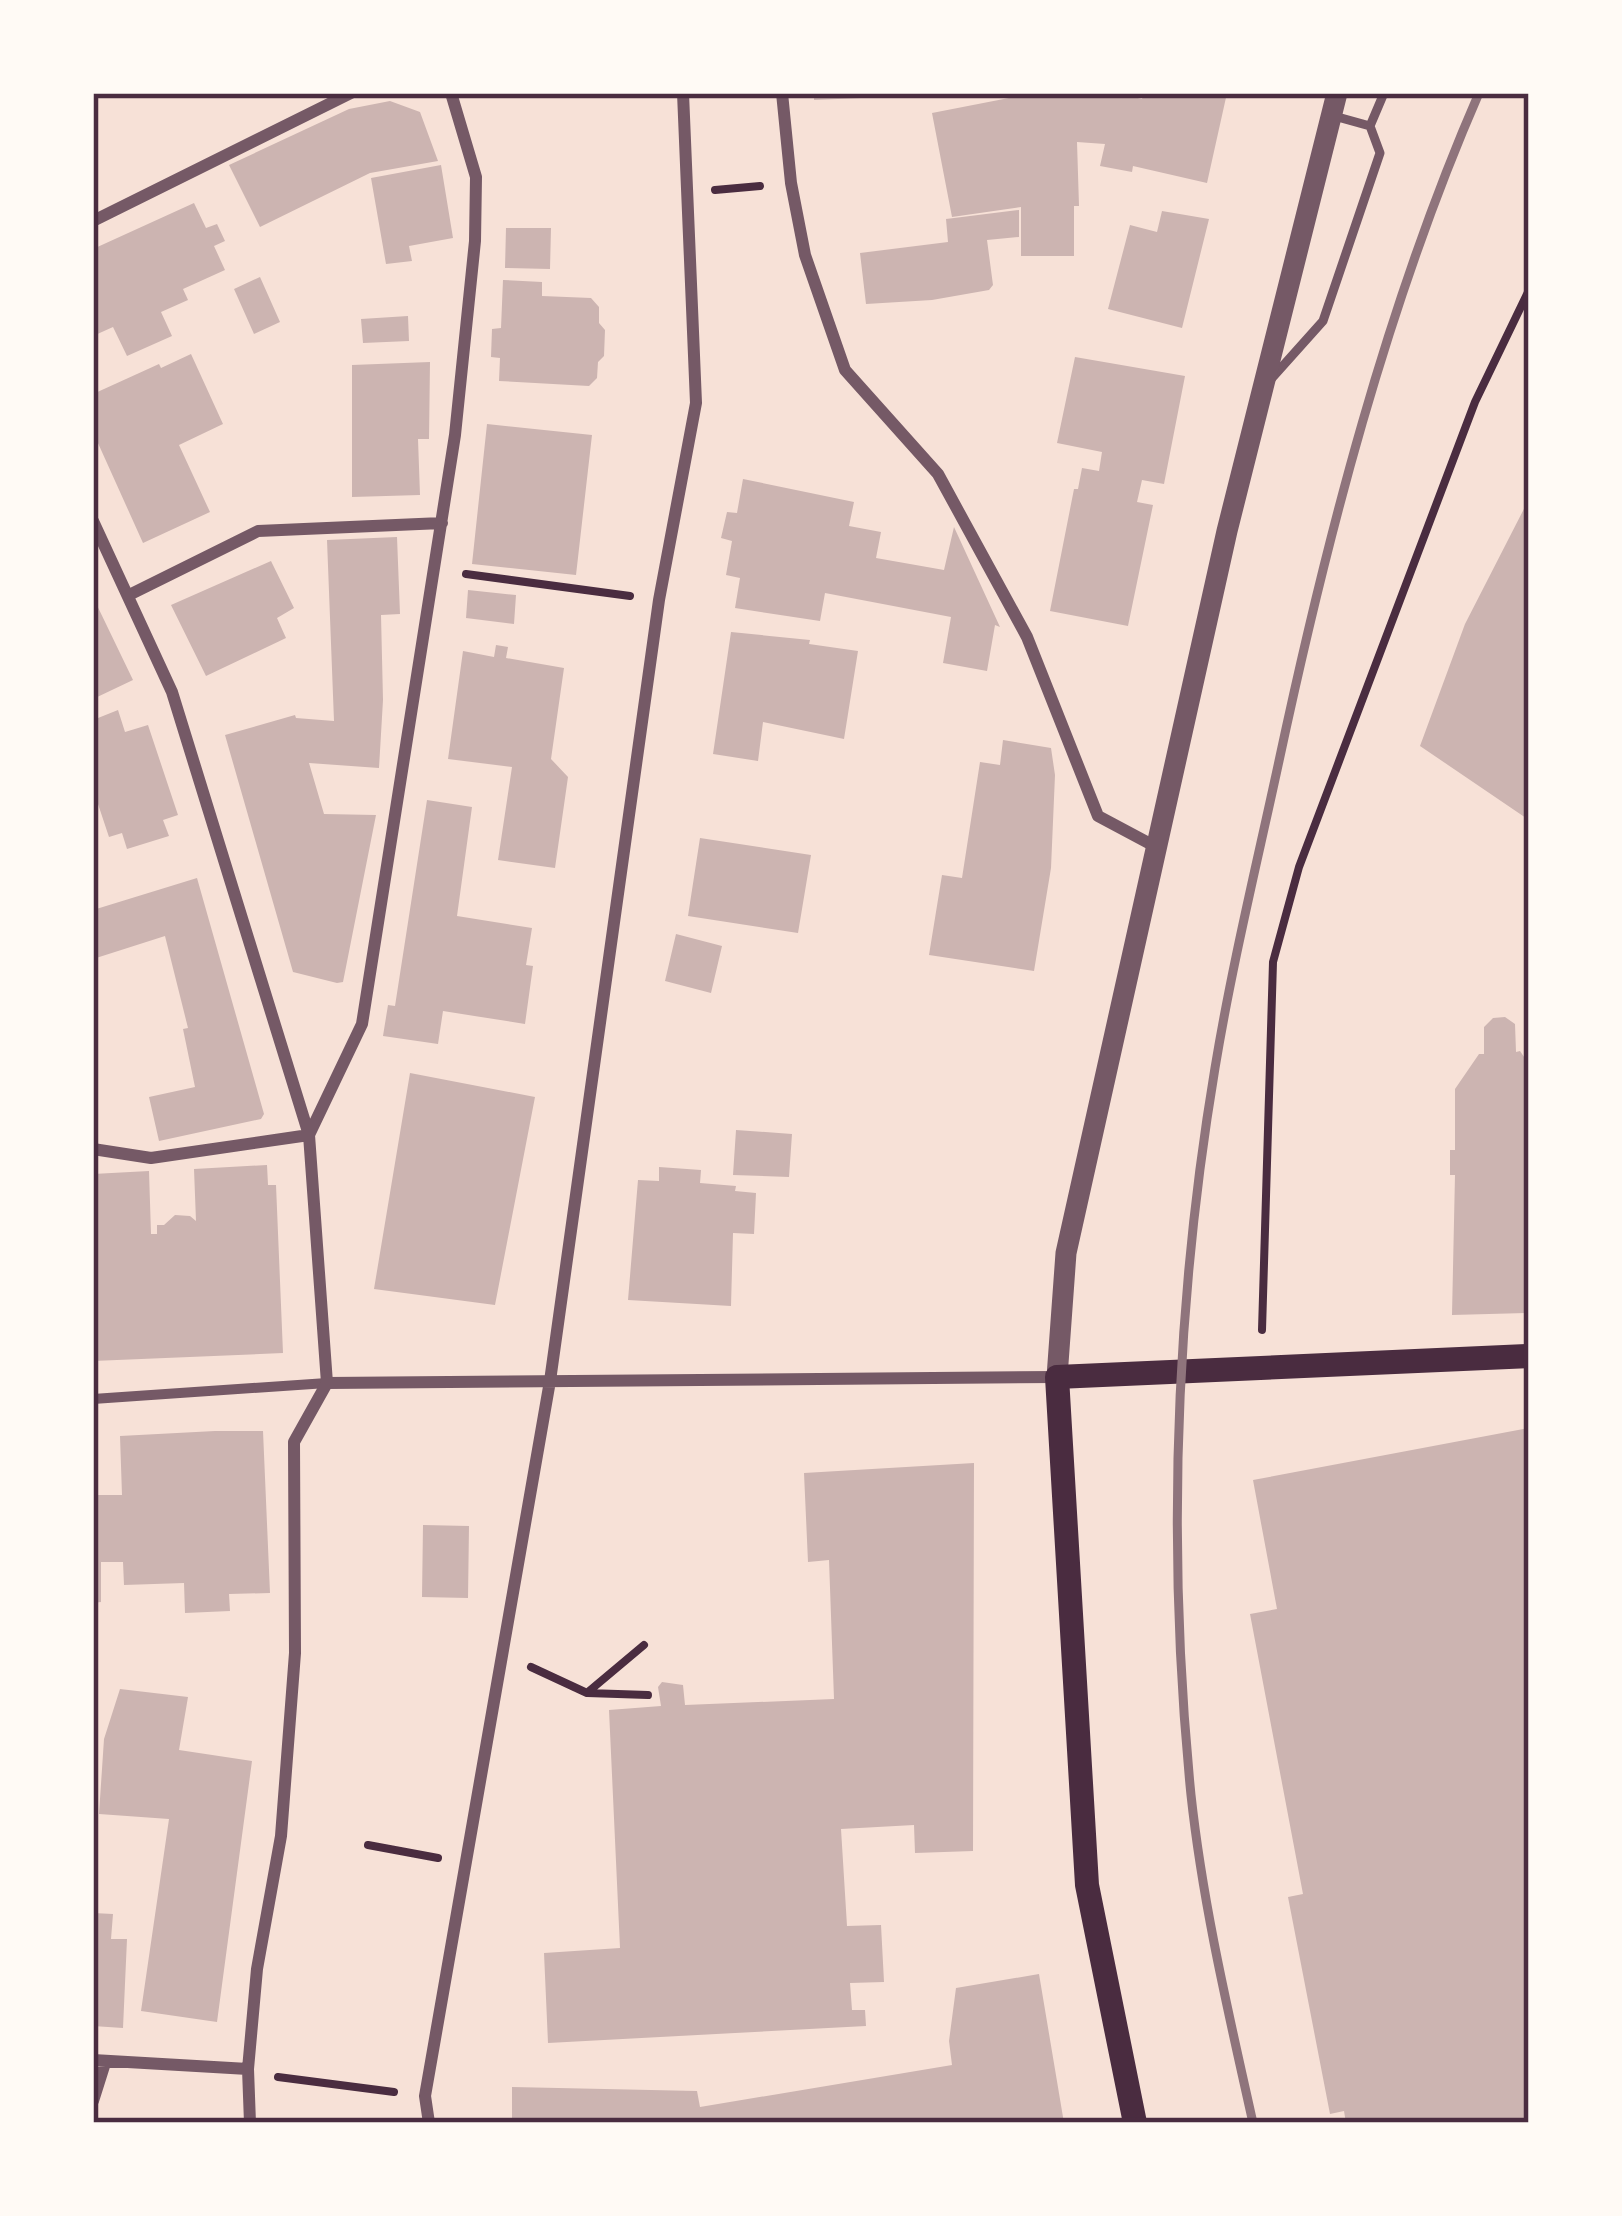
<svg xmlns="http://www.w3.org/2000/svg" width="1622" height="2216" font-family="Cabin,sans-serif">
<rect width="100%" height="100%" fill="#f7e1d7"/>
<path fill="#ccb4b1" d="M 814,93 L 885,93 L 885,97 L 814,100 Z
M 1071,93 L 1116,93 L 1142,99 L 1144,93 L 1227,93 L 1207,183 L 1133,166 L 1132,172 L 1100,166 L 1105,144 L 1077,142 L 1079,206 L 1074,206 L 1074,256 L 1021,256 L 1021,207 L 952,217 L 932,113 L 1014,97 Z
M 390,101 L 420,112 L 438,161 L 370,173 L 260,227 L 229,165 L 349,109 Z
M 441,165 L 453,238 L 409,246 L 412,261 L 386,264 L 371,178 Z
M 194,203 L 206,228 L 217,224 L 225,241 L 214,246 L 225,270 L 183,289 L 188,300 L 161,312 L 172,336 L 127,356 L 113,327 L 93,336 L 93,249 Z
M 1019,210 L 1019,237 L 987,240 L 993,285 L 989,290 L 932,300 L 866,304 L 860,253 L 948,242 L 946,219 Z
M 1162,211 L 1209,219 L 1182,328 L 1108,309 L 1130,225 L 1157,232 Z
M 506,228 L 551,228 L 550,269 L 505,268 Z
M 260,277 L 280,322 L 254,334 L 234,289 Z
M 503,280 L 542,282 L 542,296 L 591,298 L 599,307 L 599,323 L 605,330 L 604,356 L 598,362 L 597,378 L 589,386 L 499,381 L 500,358 L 491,357 L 492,329 L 501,328 Z
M 408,316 L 409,341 L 363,343 L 361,319 Z
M 191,354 L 223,424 L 179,445 L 210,512 L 143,543 L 93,432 L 93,394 L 159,364 L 161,368 Z
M 1075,357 L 1185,376 L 1164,484 L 1142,480 L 1137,502 L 1153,505 L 1128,626 L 1050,611 L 1074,489 L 1078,489 L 1082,468 L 1099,471 L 1102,452 L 1057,443 Z
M 430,362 L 429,439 L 418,439 L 420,495 L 352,497 L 352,365 Z
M 487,424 L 592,435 L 576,575 L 472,564 Z
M 743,479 L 854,502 L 849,526 L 881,532 L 876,558 L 944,570 L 954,527 L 1000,627 L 995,625 L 987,671 L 943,663 L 951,617 L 825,593 L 820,621 L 735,608 L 740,578 L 726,575 L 732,541 L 721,538 L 727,512 L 737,513 Z
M 1529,499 L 1529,820 L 1420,746 L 1465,624 Z
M 397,537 L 400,614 L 381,615 L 383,700 L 379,768 L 309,763 L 324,814 L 376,815 L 343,982 L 337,983 L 293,972 L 225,735 L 295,715 L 296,718 L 334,721 L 327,540 Z
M 271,561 L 294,608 L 277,618 L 286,638 L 206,676 L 171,605 Z
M 468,590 L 516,595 L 514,624 L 466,618 Z
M 93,597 L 133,680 L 93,699 Z
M 731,632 L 810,640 L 809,644 L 858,651 L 844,739 L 763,722 L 758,761 L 713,754 Z
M 496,645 L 508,647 L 506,658 L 564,668 L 551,759 L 568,777 L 555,868 L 498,860 L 512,767 L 448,759 L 463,651 L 494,657 Z
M 118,710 L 125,732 L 148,725 L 178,815 L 163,820 L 169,836 L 127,849 L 122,833 L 109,837 L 93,789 L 93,720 Z
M 1003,740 L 1051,748 L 1055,775 L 1051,868 L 1034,971 L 929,955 L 942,875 L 962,878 L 980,762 L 1000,765 Z
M 427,800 L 472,807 L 457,916 L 532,928 L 526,965 L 533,966 L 525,1024 L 443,1011 L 438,1044 L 383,1036 L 388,1005 L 395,1006 Z
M 700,838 L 811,855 L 798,933 L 688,916 Z
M 197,878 L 264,1114 L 261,1119 L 159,1141 L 149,1097 L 195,1087 L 183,1029 L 188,1028 L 165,936 L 93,959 L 93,910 Z
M 676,934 L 722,946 L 711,993 L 665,981 Z
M 1505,1017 L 1515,1024 L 1516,1052 L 1520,1051 L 1529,1064 L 1529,1313 L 1452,1315 L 1455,1175 L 1450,1175 L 1450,1150 L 1455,1150 L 1455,1089 L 1479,1054 L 1484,1054 L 1484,1027 L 1493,1018 Z
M 410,1073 L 535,1097 L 495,1305 L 374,1289 Z
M 736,1130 L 792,1134 L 789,1177 L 733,1175 Z
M 267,1165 L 268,1185 L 276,1185 L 283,1353 L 93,1361 L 93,1174 L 149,1171 L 151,1234 L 157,1234 L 157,1225 L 164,1225 L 175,1215 L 190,1216 L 196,1221 L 194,1169 Z
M 659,1167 L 701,1170 L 700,1183 L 736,1186 L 735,1191 L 756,1193 L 754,1234 L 733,1233 L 731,1306 L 628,1300 L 638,1180 L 659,1181 Z
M 1529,1428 L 1529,2123 L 1346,2123 L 1344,2111 L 1330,2114 L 1288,1897 L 1303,1894 L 1250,1614 L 1277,1609 L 1253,1480 Z
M 215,1431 L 263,1431 L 270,1593 L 229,1594 L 230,1611 L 185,1613 L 184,1583 L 124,1585 L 123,1562 L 101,1562 L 101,1602 L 93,1603 L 93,1560 L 98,1560 L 98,1495 L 122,1495 L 120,1436 Z
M 974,1463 L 973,1851 L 915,1853 L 914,1825 L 841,1829 L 847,1926 L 881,1925 L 884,1982 L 850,1983 L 852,2010 L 865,2010 L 866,2026 L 548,2043 L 544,1953 L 620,1948 L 609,1710 L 661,1706 L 658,1687 L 662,1682 L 683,1685 L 685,1705 L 834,1699 L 829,1560 L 808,1562 L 804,1473 Z
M 423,1525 L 469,1526 L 468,1598 L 422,1597 Z
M 120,1689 L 188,1697 L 179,1750 L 252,1761 L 217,2022 L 141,2011 L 169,1819 L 99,1814 L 104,1739 Z
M 93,1913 L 113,1914 L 111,1939 L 127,1939 L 123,2028 L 93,2026 Z
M 1039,1974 L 1064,2123 L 512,2123 L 512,2087 L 697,2091 L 700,2107 L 952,2065 L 949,2041 L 956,1988 Z"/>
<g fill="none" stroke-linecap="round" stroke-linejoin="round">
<path stroke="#4a2c40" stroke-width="8" d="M 715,190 L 760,186
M 466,574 L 630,596
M 1262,1330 L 1273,962 L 1299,867 L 1475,402 L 1529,290
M 531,1667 L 587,1693 L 648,1695
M 588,1692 L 644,1645
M 368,1845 L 438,1858
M 278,2077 L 394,2092"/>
<path stroke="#755966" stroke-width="9" d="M 1334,116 L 1370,126
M 1272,378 L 1323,321 L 1380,153 L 1370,126 L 1384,93"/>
<path stroke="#755966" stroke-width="10" d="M 93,1399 L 327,1383"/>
<path stroke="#755966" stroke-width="12" d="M 782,93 L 791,183 L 805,255 L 845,370 L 938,474 L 1027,637 L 1098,816 L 1158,848
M 93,221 L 351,93
M 93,521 L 172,692 L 309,1135 L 151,1158 L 93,1149
M 129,595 L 258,531 L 442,523
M 327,1383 L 309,1135 L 362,1024 L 455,435 L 475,241 L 476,177 L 451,93
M 327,1383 L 1057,1377
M 93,2060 L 248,2069
M 93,2101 L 105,2063
M 250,2123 L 248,2069 L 257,1969 L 281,1836 L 295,1653 L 294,1442 L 327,1383
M 429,2123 L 425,2096 L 550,1381 L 659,600 L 696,403 L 683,93"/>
<path stroke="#755966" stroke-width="21" d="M 1057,1377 L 1066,1253 L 1227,531 L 1337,93"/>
<path stroke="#4a2c40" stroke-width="24" d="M 1135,2123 L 1087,1885 L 1057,1377 L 1529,1356"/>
<path stroke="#8f747c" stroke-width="9" d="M 1253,2123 C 1229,2015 1203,1906 1191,1795 C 1167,1554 1175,1307 1215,1068 C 1232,965 1257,863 1279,761 C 1327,537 1387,304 1479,93"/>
</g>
<rect width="1622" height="2216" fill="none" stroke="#fffaf5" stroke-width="192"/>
<rect x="96" y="96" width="1430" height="2024" fill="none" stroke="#4a2c40" stroke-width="4.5"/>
</svg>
